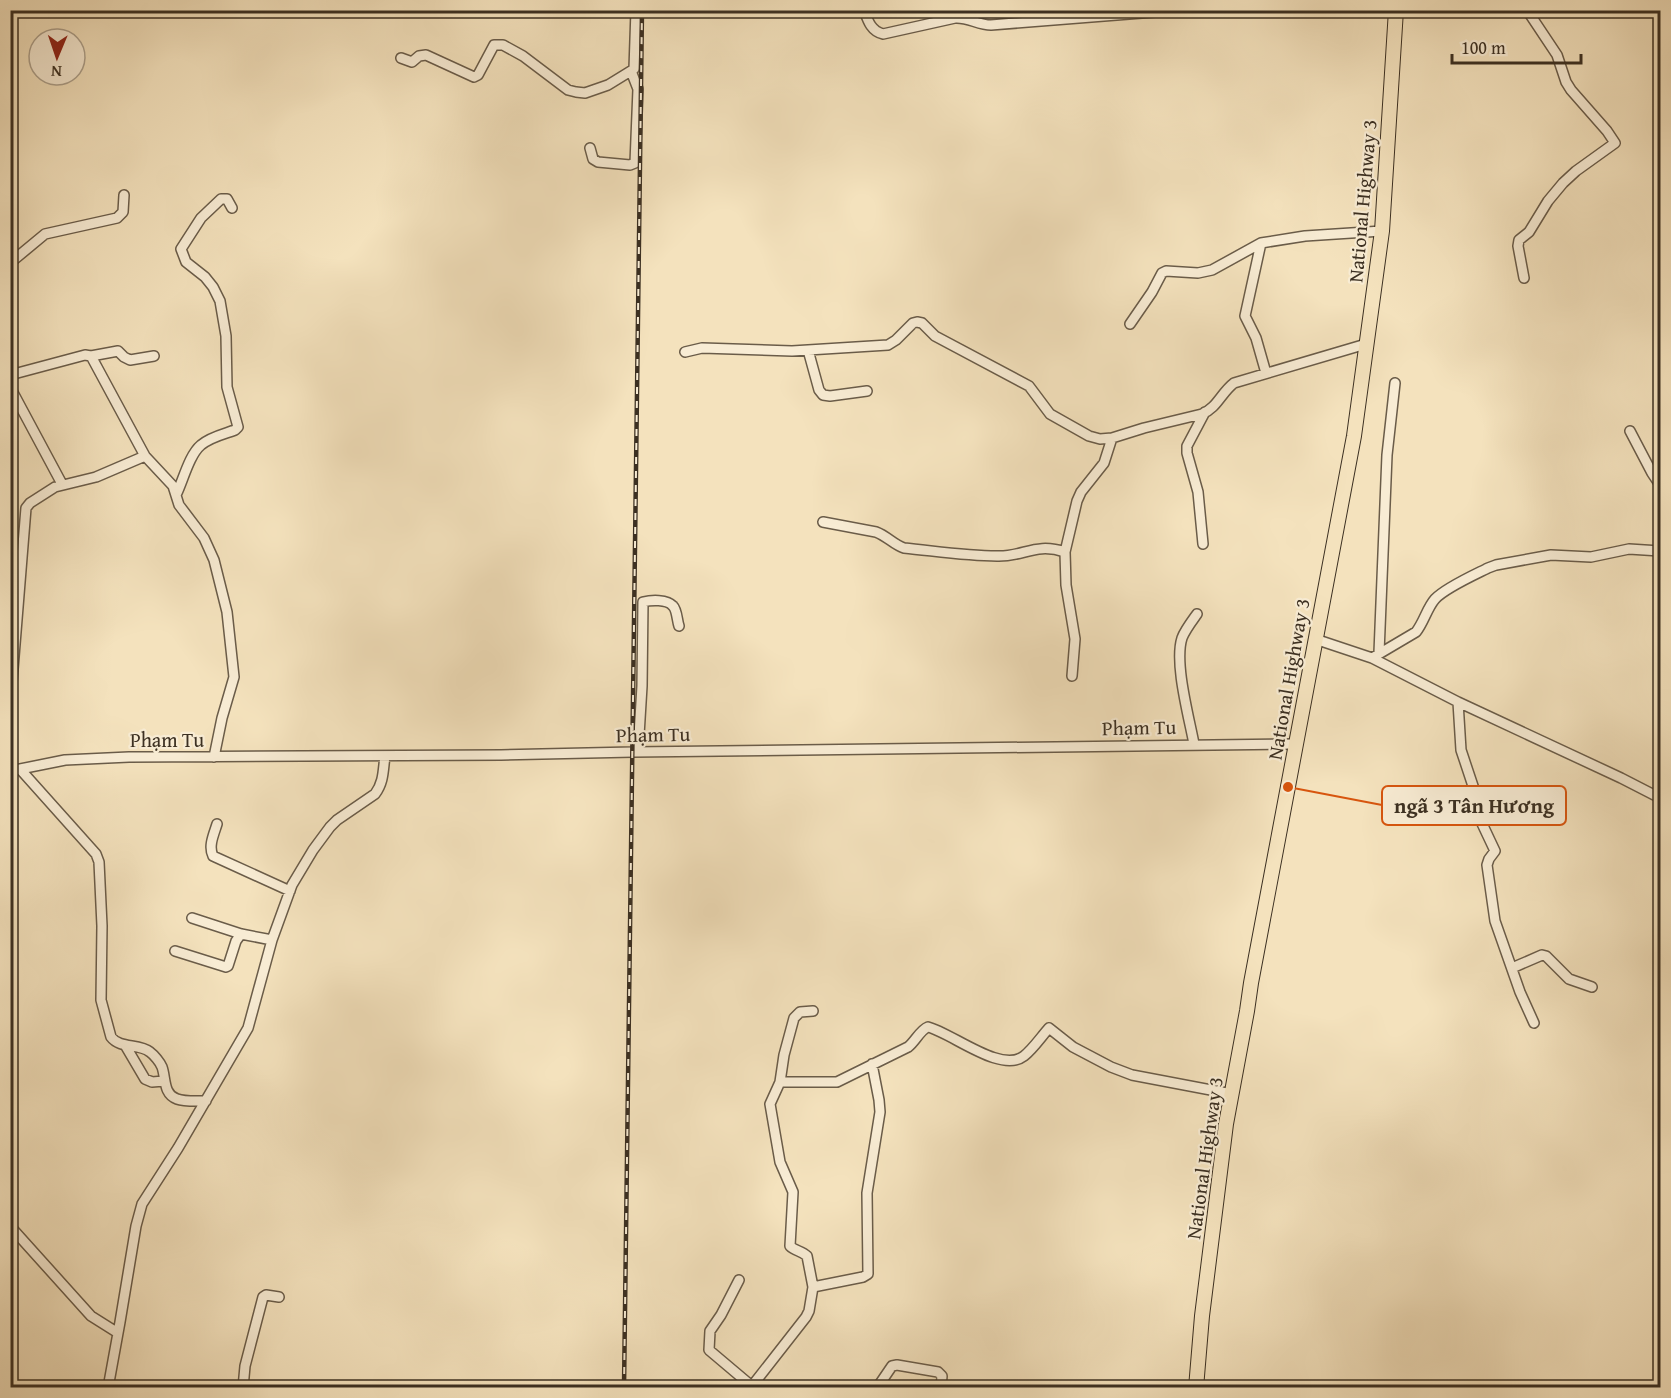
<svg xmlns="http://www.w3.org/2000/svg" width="1671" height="1398" font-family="'Gentium Book Plus',serif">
<rect width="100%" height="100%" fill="#f4e2bd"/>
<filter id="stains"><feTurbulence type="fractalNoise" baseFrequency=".00333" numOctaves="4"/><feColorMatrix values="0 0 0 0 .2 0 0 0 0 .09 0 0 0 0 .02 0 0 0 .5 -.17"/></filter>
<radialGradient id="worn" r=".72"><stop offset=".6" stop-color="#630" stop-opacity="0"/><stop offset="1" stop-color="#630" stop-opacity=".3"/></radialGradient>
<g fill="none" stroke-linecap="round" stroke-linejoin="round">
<g stroke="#6a5c49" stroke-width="12">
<path id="minor" d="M 864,10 C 868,21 871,31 883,34 L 955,18 C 968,17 978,25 991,25 L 1180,10
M 401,58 L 412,62 L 419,56 L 426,55 L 474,77 L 478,75 L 494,45 L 503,45 L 523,56 L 568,90 L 576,92 L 585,93 L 608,85 L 634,69 L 636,10
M 590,148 L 593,159 L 598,162 L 630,165 L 635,163 L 638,89 L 631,71
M 1261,243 L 1245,316 L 1256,338 L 1266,373
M 10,263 L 45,234 L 117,218 L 123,212 L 124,195
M 1524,278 L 1518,246 L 1519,240 L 1529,232 L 1548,201 L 1563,183 L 1576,171 L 1615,143 L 1607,131 L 1571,90 L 1566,82 L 1557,55 L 1527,10
M 1130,324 L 1152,292 L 1162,273 L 1166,271 L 1198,273 L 1212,270 L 1261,243 L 1305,236 L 1382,231
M 808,350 L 819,390 L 823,395 L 830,396 L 867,391
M 685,352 L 702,348 L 792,351 L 888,345 L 896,340 L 913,323 L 917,322 L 922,323 L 935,336 L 1029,386 L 1050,414 L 1089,436 L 1100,439 L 1112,438 L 1144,428 L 1202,414 C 1217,408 1221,393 1234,383 L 1366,344
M 91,356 L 118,351 L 124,357 L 130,360 L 154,356
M 10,375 L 85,355 L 91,356 L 145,456 L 173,486 L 179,505 L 204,538 L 214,560 L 227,612 L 234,677 L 222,718 L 214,757
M 10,387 L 62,484
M 1630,431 L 1652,473 L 1660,485
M 176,495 C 183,481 189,455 201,445 C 210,437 224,434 235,430 L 238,427 L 227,387 L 226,336 L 220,301 L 213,287 L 205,277 L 186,262 L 181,249 L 201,218 L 221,199 L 227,199 L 232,208
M 823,522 L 876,532 C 887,536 894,545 904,548 C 935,551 966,556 997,556 C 1024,557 1035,542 1065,552
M 1203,544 L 1198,492 L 1187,453 L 1187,446 L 1205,412
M 1315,639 L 1372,658 L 1458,702 L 1621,778 L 1660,798
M 1379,653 L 1387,455 L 1395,383
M 1372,658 L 1416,632 C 1424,622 1427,608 1435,599 C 1445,588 1474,575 1488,568 L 1496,565 L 1551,555 L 1591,557 L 1629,549 L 1660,551
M 1072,676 L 1075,639 L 1066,585 L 1065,552 L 1077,501 L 1081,492 L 1104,463 L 1112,438
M 1458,702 L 1461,750 L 1474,789 L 1478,815 L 1495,851 L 1489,859 L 1487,865 L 1495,921 L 1520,992 L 1534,1023
M 10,706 L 26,508 L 30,503 L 55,487 L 96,477 L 145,456
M 1194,744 C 1189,717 1174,663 1182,638 C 1185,630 1192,621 1197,614
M 638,752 L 642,686 L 643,602 C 651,600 667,599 673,606 C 677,610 677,620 679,626
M 20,769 L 96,854 L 99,862 L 102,926 L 101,1000 L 111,1037 C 120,1049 139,1043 150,1052 C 154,1055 160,1062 162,1067 C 166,1078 163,1094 177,1099 C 185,1102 197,1101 206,1101
M 10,771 L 65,760 L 129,757 L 501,755 L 633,752 L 1297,744
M 217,824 C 214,834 208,846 213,856 L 290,891
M 192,918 L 241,934 L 272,940
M 175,951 L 226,967 L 228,966 L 236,941 L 241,934
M 1512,968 L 1542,955 L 1546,956 L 1569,979 L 1592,987
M 125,1045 L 145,1079 L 152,1082 L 164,1081
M 780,1082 L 837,1082 L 908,1047 C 915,1042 920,1030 928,1027 C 952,1033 1001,1074 1024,1056 C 1033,1049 1041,1037 1049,1028 L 1073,1047 L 1111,1067 L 1132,1075 L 1232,1094
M 10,1226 L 91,1316 L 118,1333
M 739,1280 L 721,1315 L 710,1331 L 709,1350 L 754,1388
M 813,1287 L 863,1277 L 868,1274 L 867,1193 L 880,1112 L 879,1100 L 872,1064
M 752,1386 L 806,1317 L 809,1311 L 813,1287 L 807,1256 C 802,1251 795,1251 790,1246 L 793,1192 L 780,1162 L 770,1104 L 780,1082 L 784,1055 L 794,1018 L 800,1012 L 813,1011
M 108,1388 L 120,1322 L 136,1226 L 142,1204 L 178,1148 L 248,1028 L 272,940 L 292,885 L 313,850 L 330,827 L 337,820 L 375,794 C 384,782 383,770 385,756
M 243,1388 L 245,1366 L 263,1297 L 266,1295 L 279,1297
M 877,1388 L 892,1366 L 897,1365 L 938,1372 L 942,1376 L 941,1388"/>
</g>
<g stroke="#3c3022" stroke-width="16">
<path id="highway" d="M 1196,1388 L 1202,1316 L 1226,1124 L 1247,1011 L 1251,983 L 1354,436 L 1382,231 L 1396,10"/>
</g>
<use href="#minor" stroke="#f8ecd4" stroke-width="9"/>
<use href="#highway" stroke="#f4e2bd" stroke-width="14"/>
<g stroke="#3c3022" stroke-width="4.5">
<path id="rail" d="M 624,1388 L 642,10"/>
</g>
<use href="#rail" stroke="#f8ecd4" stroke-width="2" stroke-dasharray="7" stroke-linecap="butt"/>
</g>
<g text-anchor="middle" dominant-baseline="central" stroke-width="4.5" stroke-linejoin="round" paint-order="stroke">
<g font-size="20" fill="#3c3022" stroke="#f8ecd4">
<text transform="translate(1362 201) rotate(-85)">National Highway 3</text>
<text transform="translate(1288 679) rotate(-80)">National Highway 3</text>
<text transform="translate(1139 727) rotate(-1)">Phạm Tu</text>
<text transform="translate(653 734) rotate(-1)">Phạm Tu</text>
<text x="167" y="739">Phạm Tu</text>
<text transform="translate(1204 1158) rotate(-82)">National Highway 3</text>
</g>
</g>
<path fill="none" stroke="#d7550e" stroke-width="2" d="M1288 787L1382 805"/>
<circle fill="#d7550e" stroke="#f8ecd4" stroke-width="2" cx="1288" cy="787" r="6"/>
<rect fill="#f8ecd4" stroke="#d7550e" stroke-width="2" x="1382" y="786" width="184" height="39" rx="6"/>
<g font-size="21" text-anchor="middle" font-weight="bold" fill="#3c3022">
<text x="1474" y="813">ngã 3 Tân Hương</text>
</g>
<rect width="1671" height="1398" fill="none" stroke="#f4e2bd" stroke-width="36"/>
<rect x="12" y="12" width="1647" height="1374" fill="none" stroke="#3c3022" stroke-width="3"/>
<rect x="18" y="18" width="1635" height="1362" fill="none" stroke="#3c3022" stroke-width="1.5"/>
<g transform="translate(57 57) rotate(182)"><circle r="28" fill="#f8ecd4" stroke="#ada18d" stroke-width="1.5"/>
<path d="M0-4.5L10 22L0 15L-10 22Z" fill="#8f2418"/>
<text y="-9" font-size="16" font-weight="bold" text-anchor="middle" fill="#3c3022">N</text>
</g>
<path d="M1452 54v9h129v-9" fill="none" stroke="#3c3022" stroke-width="3"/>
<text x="1461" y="54" font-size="18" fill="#3c3022" stroke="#f8ecd4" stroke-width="4.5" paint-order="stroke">100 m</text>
<rect width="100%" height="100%" filter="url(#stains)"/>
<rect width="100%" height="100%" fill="url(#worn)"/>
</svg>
